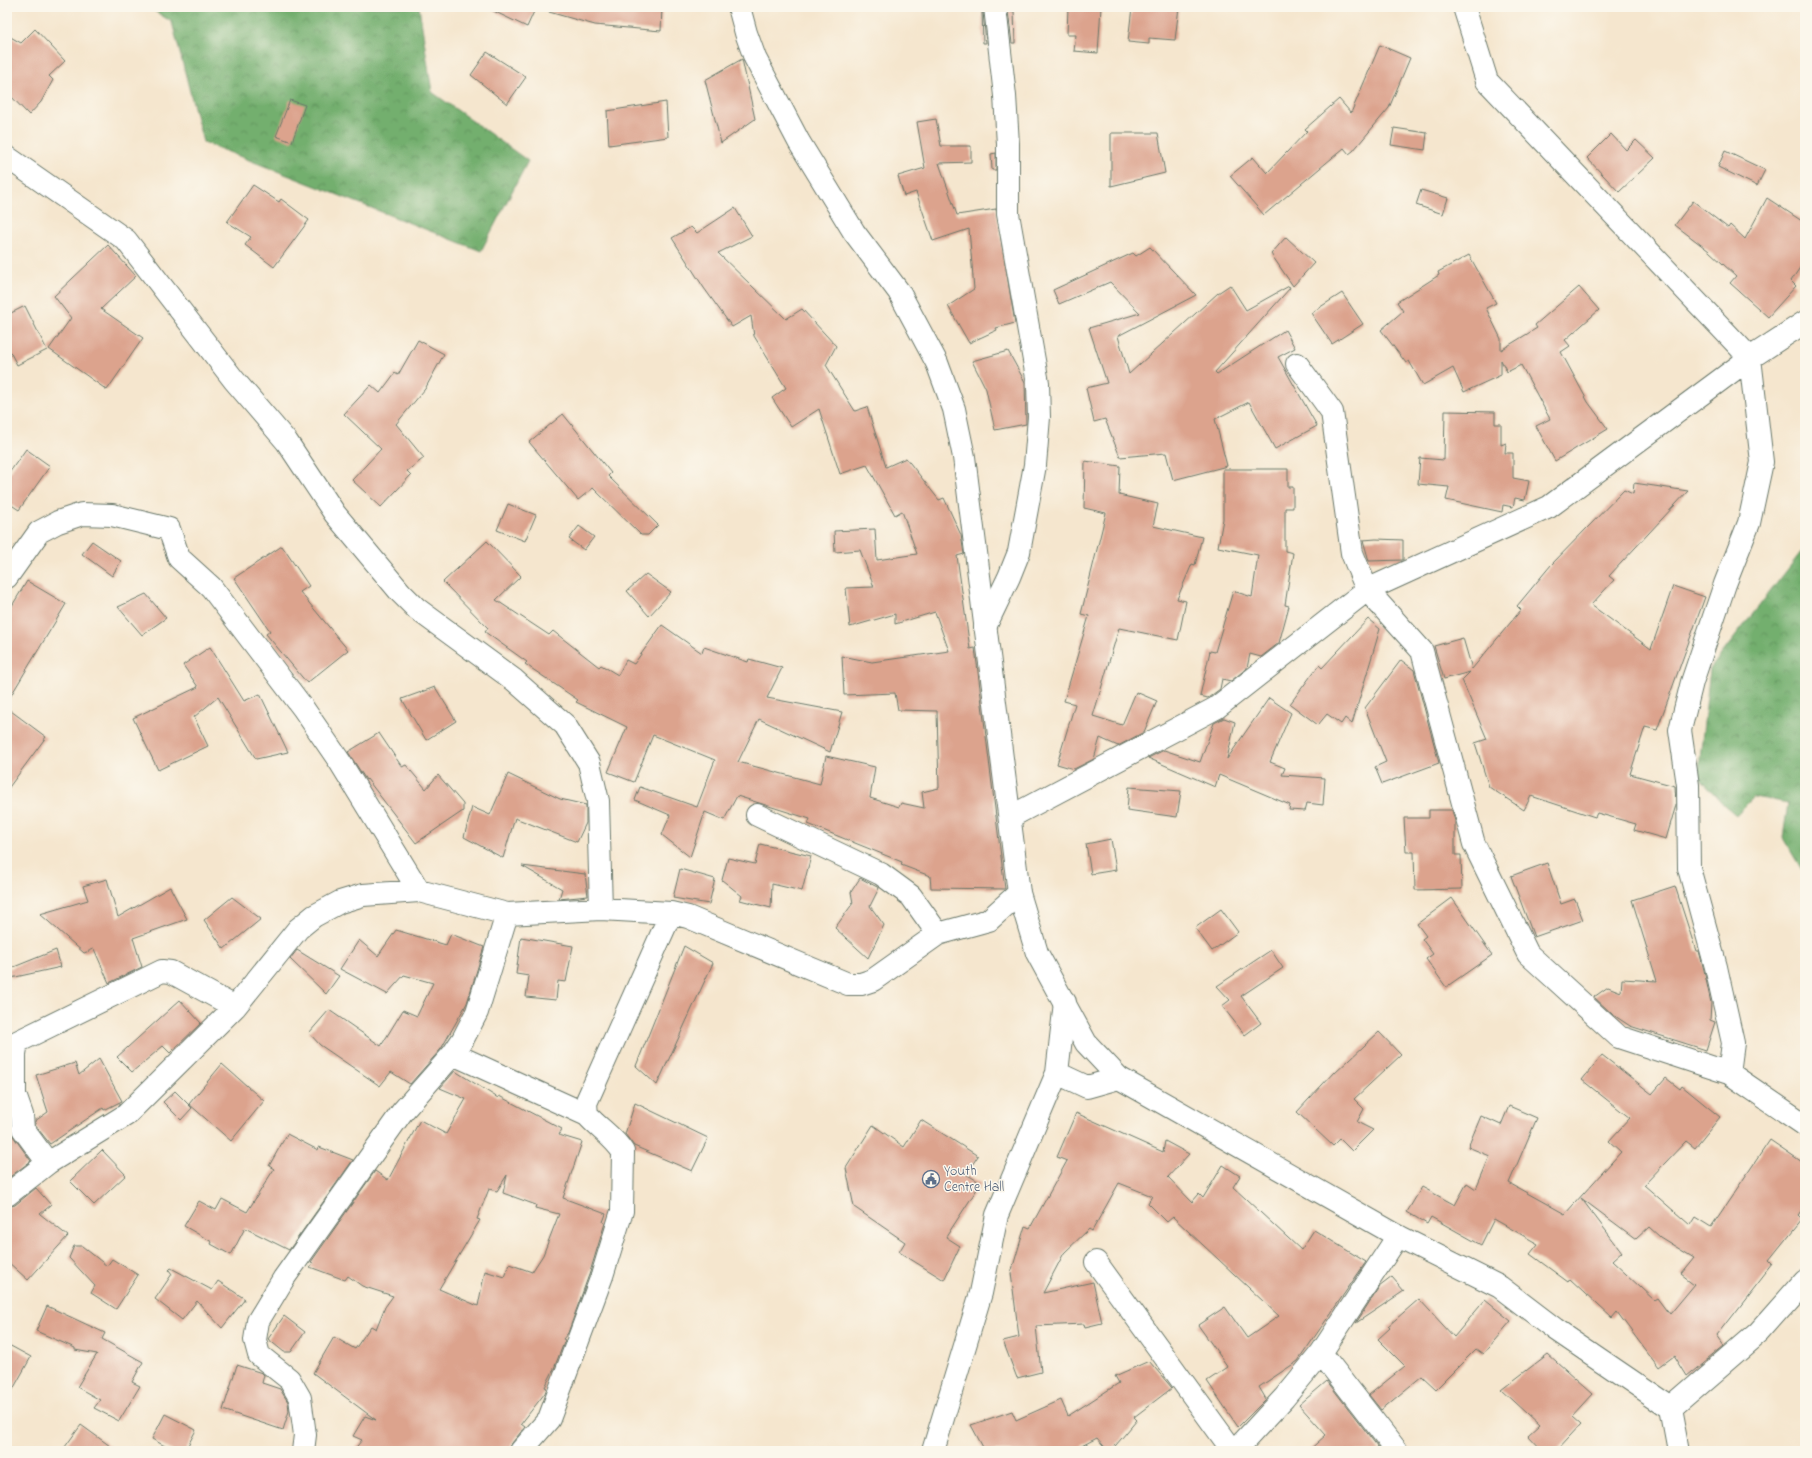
<svg xmlns="http://www.w3.org/2000/svg" width="1812" height="1458" font-family="'Indie Flower',sans-serif">
<defs>
<pattern id="forest-crowns" width="20" height="18" patternUnits="userSpaceOnUse"><rect width="20" height="18" fill="#73af6e"/><path d="M2 6a3 3 0 1 1 6 0M12 15a3 3 0 1 1 6 0" fill="none" stroke="#5e905b"/></pattern>
</defs>
<rect width="100%" height="100%" fill="#fbf7ec"/>
<filter id="ink" filterUnits="userSpaceOnUse"><feTurbulence type="fractalNoise" baseFrequency=".025" numOctaves="2"/><feDisplacementMap in="SourceGraphic" scale="8" xChannelSelector="R" yChannelSelector="G"/><feConvolveMatrix kernelMatrix="1 2 1 2 8 2 1 2 1" color-interpolation-filters="sRGB"/></filter>
<filter id="wash" filterUnits="userSpaceOnUse"><feTurbulence type="fractalNoise" baseFrequency=".012" numOctaves="4" result="noise"/><feDisplacementMap in="SourceGraphic" scale="16" xChannelSelector="R" yChannelSelector="G"/><feGaussianBlur stdDeviation="0.9" result="paint"/><feColorMatrix in="noise" values="0 0 0 0 0 0 0 0 0 0 0 0 0 0 0 0 0 1.4 0 .05"/><feComposite in="paint" operator="in"/></filter>
<g filter="url(#wash)">
<rect width="100%" height="100%" fill="#f5e6ce"/>
<path fill="url(#forest-crowns)" stroke="#497651" d="M 148,7 L 419,7 L 432,92 L 528,161 L 481,251 L 203,142 L 172,22 Z
M 1805,547 L 1805,872 L 1802,870 L 1783,838 L 1788,803 L 1754,797 L 1736,815 L 1724,805 L 1698,776 L 1710,669 Z"/>
<g id="blocks">
<path fill="#dca38d" fill-rule="evenodd" d="M 485,7 L 536,7 L 527,27 Z
M 549,7 L 662,7 L 661,31 L 595,25 L 549,12 Z
M 1068,7 L 1101,7 L 1098,53 L 1074,51 L 1076,35 L 1067,35 Z
M 1132,7 L 1179,7 L 1175,40 L 1149,38 L 1149,44 L 1128,42 Z
M 1008,11 L 1014,11 L 1015,43 L 1012,43 Z
M 982,12 L 983,12 L 986,43 L 983,43 Z
M 35,29 L 65,61 L 49,76 L 53,80 L 41,102 L 29,115 L 7,92 L 7,35 L 21,43 Z
M 1380,45 L 1410,58 L 1389,108 L 1353,151 L 1349,154 L 1344,148 L 1264,215 L 1230,176 L 1253,157 L 1267,173 L 1307,131 L 1305,129 L 1339,99 L 1351,113 Z
M 487,52 L 526,77 L 507,104 L 471,75 Z
M 742,59 L 755,119 L 721,143 L 705,80 Z
M 290,100 L 305,105 L 292,142 L 276,136 Z
M 666,102 L 668,137 L 609,145 L 607,111 Z
M 936,119 L 941,146 L 971,146 L 971,162 L 939,163 L 957,215 L 996,209 L 1015,323 L 996,328 L 997,330 L 969,343 L 948,306 L 974,289 L 969,229 L 933,241 L 916,192 L 904,196 L 898,176 L 925,168 L 917,122 Z
M 1394,128 L 1427,133 L 1425,150 L 1391,145 Z
M 1111,133 L 1158,133 L 1165,173 L 1111,186 Z
M 1611,134 L 1626,150 L 1636,140 L 1655,158 L 1619,192 L 1587,158 Z
M 1725,151 L 1765,170 L 1757,186 L 1718,167 Z
M 996,153 L 996,170 L 992,170 L 991,154 Z
M 253,185 L 279,202 L 281,199 L 309,220 L 274,267 L 245,245 L 251,237 L 227,222 Z
M 1421,190 L 1448,198 L 1443,214 L 1416,205 Z
M 1767,198 L 1805,223 L 1805,260 L 1791,281 L 1796,286 L 1768,317 L 1730,283 L 1736,276 L 1709,251 L 1675,225 L 1693,201 L 1728,228 L 1730,225 L 1745,239 Z
M 735,208 L 752,236 L 718,253 L 786,319 L 802,309 L 836,346 L 826,365 L 855,411 L 867,407 L 886,467 L 906,458 L 939,500 L 944,498 L 961,535 L 964,554 L 957,556 L 970,649 L 975,648 L 1005,889 L 931,888 L 930,876 L 901,865 L 902,862 L 808,824 L 810,819 L 737,796 L 724,820 L 705,812 L 690,857 L 662,835 L 670,815 L 635,800 L 640,787 L 697,807 L 715,760 L 653,735 L 634,782 L 608,772 L 627,727 L 576,702 L 578,700 L 525,664 L 527,662 L 485,632 L 488,628 L 443,582 L 487,541 L 521,576 L 496,600 L 549,635 L 553,631 L 599,667 L 601,665 L 618,675 L 626,660 L 634,664 L 662,625 L 702,653 L 704,647 L 748,662 L 749,659 L 782,668 L 767,698 L 842,712 L 830,752 L 759,719 L 738,762 L 820,784 L 826,756 L 875,767 L 870,798 L 899,807 L 901,803 L 924,808 L 922,792 L 939,788 L 937,711 L 898,710 L 895,693 L 844,695 L 842,656 L 872,662 L 949,651 L 935,612 L 895,624 L 895,614 L 850,627 L 846,588 L 874,587 L 860,550 L 835,552 L 834,531 L 875,529 L 877,560 L 917,554 L 902,511 L 895,515 L 867,465 L 840,474 L 819,409 L 791,427 L 772,398 L 786,388 L 754,336 L 751,316 L 732,327 L 704,288 L 672,238 L 691,227 L 697,233 Z
M 1286,237 L 1314,263 L 1293,286 L 1271,254 Z
M 108,245 L 136,276 L 101,309 L 143,338 L 107,390 L 49,349 L 71,318 L 54,296 Z
M 1150,247 L 1196,295 L 1118,336 L 1129,374 L 1218,293 L 1230,285 L 1246,310 L 1289,286 L 1290,288 L 1215,372 L 1217,374 L 1285,330 L 1295,348 L 1278,357 L 1317,426 L 1275,449 L 1249,402 L 1215,419 L 1227,466 L 1173,480 L 1166,453 L 1120,457 L 1105,419 L 1094,422 L 1086,388 L 1107,383 L 1089,328 L 1140,313 L 1110,282 L 1059,304 L 1053,290 L 1133,253 L 1136,256 Z
M 1469,255 L 1496,303 L 1486,308 L 1501,339 L 1501,350 L 1537,328 L 1535,325 L 1579,287 L 1599,310 L 1565,340 L 1570,346 L 1561,352 L 1588,402 L 1608,429 L 1555,461 L 1536,426 L 1550,419 L 1521,365 L 1507,372 L 1501,360 L 1501,375 L 1464,392 L 1453,368 L 1423,385 L 1409,361 L 1406,363 L 1381,330 L 1403,311 L 1397,302 L 1439,275 L 1438,272 Z
M 1342,293 L 1363,324 L 1332,344 L 1311,313 Z
M 25,306 L 47,350 L 17,365 L 7,346 L 7,315 Z
M 418,340 L 444,354 L 425,389 L 396,424 L 424,458 L 407,471 L 411,475 L 381,507 L 352,480 L 381,449 L 344,414 L 371,385 L 380,393 L 395,373 L 398,375 Z
M 1008,351 L 1025,382 L 1026,424 L 995,430 L 986,389 L 972,361 Z
M 1445,411 L 1495,412 L 1495,424 L 1501,424 L 1501,445 L 1506,443 L 1505,453 L 1513,453 L 1513,478 L 1529,481 L 1525,500 L 1515,498 L 1513,507 L 1503,505 L 1502,512 L 1446,500 L 1449,487 L 1418,484 L 1420,458 L 1444,460 Z
M 563,414 L 611,473 L 608,476 L 658,525 L 648,535 L 641,535 L 593,488 L 578,500 L 529,442 Z
M 26,449 L 50,466 L 19,510 L 7,502 L 7,476 Z
M 1085,461 L 1120,466 L 1119,495 L 1158,504 L 1153,526 L 1202,537 L 1195,565 L 1192,564 L 1177,599 L 1186,601 L 1178,640 L 1119,628 L 1093,716 L 1122,725 L 1136,692 L 1157,701 L 1144,732 L 1118,746 L 1100,738 L 1094,759 L 1074,769 L 1057,764 L 1075,704 L 1064,701 L 1089,616 L 1081,614 L 1106,513 L 1084,508 Z
M 1223,469 L 1288,469 L 1288,487 L 1293,487 L 1293,508 L 1285,508 L 1285,551 L 1293,553 L 1285,605 L 1289,606 L 1279,643 L 1261,657 L 1250,654 L 1247,668 L 1231,681 L 1222,679 L 1220,689 L 1208,698 L 1200,696 L 1210,651 L 1215,652 L 1233,591 L 1252,597 L 1258,555 L 1218,547 L 1223,519 Z
M 1634,483 L 1688,491 L 1609,576 L 1614,580 L 1591,605 L 1651,649 L 1673,586 L 1705,597 L 1657,730 L 1645,727 L 1630,774 L 1675,786 L 1676,805 L 1666,839 L 1634,830 L 1636,824 L 1597,813 L 1595,817 L 1531,796 L 1524,810 L 1489,787 L 1475,743 L 1487,739 L 1462,680 L 1470,672 L 1444,679 L 1434,646 L 1463,638 L 1472,669 L 1521,610 L 1517,606 L 1551,565 L 1624,490 L 1633,494 Z
M 508,504 L 536,515 L 525,541 L 497,530 Z
M 579,526 L 594,537 L 584,550 L 569,539 Z
M 1376,539 L 1403,540 L 1403,560 L 1369,561 L 1363,540 Z
M 92,541 L 121,561 L 112,576 L 82,554 Z
M 282,546 L 309,586 L 300,592 L 348,650 L 307,683 L 266,634 L 270,631 L 234,578 Z
M 646,574 L 671,592 L 649,616 L 627,591 Z
M 27,581 L 66,604 L 7,702 L 7,614 Z
M 146,594 L 166,618 L 142,635 L 118,607 Z
M 1368,619 L 1380,629 L 1352,724 L 1345,718 L 1341,724 L 1327,714 L 1318,725 L 1290,704 L 1319,665 L 1322,668 Z
M 210,647 L 244,701 L 260,694 L 288,752 L 256,759 L 218,697 L 194,717 L 208,746 L 158,770 L 133,718 L 198,687 L 183,665 Z
M 1401,660 L 1414,670 L 1439,763 L 1382,784 L 1375,767 L 1386,762 L 1365,708 Z
M 435,687 L 456,721 L 426,740 L 402,699 Z
M 1269,698 L 1291,713 L 1270,762 L 1285,768 L 1282,775 L 1325,778 L 1323,805 L 1307,803 L 1305,811 L 1289,810 L 1290,805 L 1219,775 L 1215,787 L 1148,758 L 1164,750 L 1200,762 L 1214,723 L 1224,718 L 1235,722 L 1227,759 Z
M 7,708 L 46,737 L 7,790 Z
M 379,733 L 402,767 L 406,765 L 426,789 L 438,775 L 463,804 L 463,811 L 416,843 L 367,779 L 366,780 L 348,752 Z
M 508,774 L 560,799 L 586,805 L 586,823 L 577,842 L 515,818 L 503,858 L 464,837 L 472,807 L 490,815 Z
M 1129,787 L 1181,791 L 1177,817 L 1127,810 Z
M 1429,810 L 1452,810 L 1455,821 L 1455,855 L 1461,855 L 1462,889 L 1415,890 L 1414,852 L 1406,852 L 1404,818 L 1429,818 Z
M 1111,839 L 1116,870 L 1091,874 L 1086,844 Z
M 760,844 L 811,856 L 802,891 L 772,884 L 771,908 L 740,900 L 742,896 L 722,880 L 728,858 L 755,864 Z
M 1547,863 L 1561,904 L 1575,899 L 1583,920 L 1534,937 L 1511,876 Z
M 522,866 L 585,874 L 588,896 L 559,899 L 562,889 Z
M 680,869 L 715,879 L 709,904 L 673,898 Z
M 860,878 L 879,888 L 870,906 L 884,925 L 868,958 L 835,928 L 853,903 L 851,892 Z
M 107,879 L 118,917 L 170,887 L 187,919 L 133,938 L 142,967 L 109,983 L 94,949 L 84,953 L 40,914 L 88,900 L 83,886 Z
M 1675,886 L 1696,951 L 1699,951 L 1704,970 L 1711,1003 L 1710,1020 L 1715,1022 L 1706,1050 L 1630,1026 L 1612,1014 L 1594,997 L 1608,987 L 1621,992 L 1622,979 L 1657,981 L 1632,900 Z
M 232,897 L 261,919 L 224,949 L 204,920 Z
M 1452,898 L 1492,955 L 1446,987 L 1426,959 L 1433,954 L 1422,939 L 1426,936 L 1417,924 Z
M 1221,909 L 1238,932 L 1212,951 L 1195,928 Z
M 396,930 L 446,945 L 451,934 L 484,947 L 467,1003 L 441,1049 L 410,1084 L 391,1072 L 380,1086 L 320,1045 L 309,1033 L 329,1010 L 381,1046 L 403,1010 L 417,1016 L 433,983 L 404,975 L 387,994 L 340,969 L 359,940 L 378,956 Z
M 521,937 L 573,946 L 566,982 L 558,981 L 556,1000 L 526,997 L 529,976 L 516,974 Z
M 684,946 L 713,963 L 657,1085 L 636,1066 Z
M 56,950 L 61,967 L 11,978 L 9,969 Z
M 297,950 L 339,976 L 326,994 L 290,959 Z
M 1271,950 L 1283,968 L 1241,996 L 1261,1023 L 1245,1035 L 1222,1006 L 1230,1000 L 1217,986 Z
M 180,1000 L 201,1023 L 170,1053 L 163,1046 L 132,1072 L 117,1057 Z
M 1379,1032 L 1401,1055 L 1354,1099 L 1364,1109 L 1357,1122 L 1373,1130 L 1352,1151 L 1340,1139 L 1333,1146 L 1297,1112 L 1334,1072 L 1335,1073 Z
M 1602,1055 L 1652,1094 L 1666,1078 L 1680,1089 L 1682,1086 L 1720,1117 L 1695,1148 L 1686,1141 L 1644,1185 L 1690,1225 L 1695,1217 L 1711,1227 L 1770,1140 L 1805,1164 L 1805,1208 L 1799,1216 L 1802,1219 L 1769,1260 L 1773,1264 L 1717,1336 L 1724,1346 L 1687,1376 L 1674,1355 L 1658,1367 L 1617,1312 L 1612,1318 L 1570,1279 L 1568,1282 L 1530,1254 L 1538,1244 L 1494,1219 L 1481,1245 L 1431,1217 L 1427,1224 L 1407,1212 L 1422,1187 L 1455,1205 L 1467,1183 L 1476,1189 L 1490,1156 L 1468,1147 L 1481,1116 L 1501,1125 L 1509,1106 L 1537,1118 L 1509,1183 L 1565,1214 L 1621,1152 L 1609,1141 L 1630,1118 L 1582,1080 ZM 1581,1198 L 1636,1239 L 1649,1227 L 1660,1237 L 1694,1258 L 1681,1274 L 1694,1284 L 1669,1314 L 1657,1298 L 1654,1300 L 1612,1261 L 1622,1252 Z
M 99,1059 L 122,1101 L 104,1110 L 103,1108 L 50,1144 L 35,1125 L 35,1121 L 48,1112 L 36,1075 L 75,1063 L 79,1075 Z
M 222,1064 L 264,1101 L 231,1141 L 189,1104 Z
M 455,1071 L 498,1098 L 499,1096 L 562,1129 L 559,1135 L 582,1142 L 563,1198 L 606,1214 L 603,1222 L 605,1223 L 590,1272 L 568,1333 L 563,1339 L 565,1340 L 553,1371 L 545,1387 L 547,1388 L 545,1393 L 521,1424 L 525,1427 L 512,1443 L 509,1451 L 353,1451 L 362,1440 L 353,1436 L 365,1416 L 376,1420 L 313,1373 L 334,1337 L 355,1349 L 371,1326 L 376,1329 L 385,1307 L 393,1296 L 362,1286 L 348,1276 L 345,1280 L 310,1267 L 313,1263 L 311,1262 L 375,1171 L 388,1180 L 420,1120 L 446,1134 L 466,1099 L 440,1088 ZM 507,1175 L 503,1193 L 536,1205 L 535,1208 L 559,1214 L 543,1255 L 532,1272 L 509,1264 L 504,1277 L 485,1271 L 478,1306 L 439,1289 L 480,1220 L 477,1219 L 489,1189 L 497,1191 Z
M 175,1091 L 192,1108 L 181,1120 L 163,1102 Z
M 635,1103 L 708,1138 L 692,1171 L 634,1146 L 625,1134 Z
M 7,1111 L 13,1136 L 31,1161 L 7,1179 Z
M 1076,1113 L 1163,1152 L 1165,1141 L 1189,1154 L 1168,1177 L 1192,1202 L 1199,1194 L 1203,1198 L 1223,1165 L 1240,1176 L 1233,1187 L 1301,1250 L 1314,1230 L 1366,1262 L 1298,1361 L 1259,1387 L 1266,1399 L 1238,1427 L 1207,1381 L 1228,1367 L 1198,1325 L 1225,1307 L 1247,1338 L 1279,1316 L 1173,1217 L 1167,1222 L 1148,1203 L 1152,1196 L 1119,1183 L 1092,1231 L 1089,1229 L 1064,1253 L 1043,1293 L 1093,1282 L 1102,1323 L 1085,1327 L 1084,1324 L 1036,1326 L 1041,1372 L 1017,1378 L 1003,1341 L 1019,1337 L 1011,1273 L 1025,1226 L 1030,1228 L 1067,1161 L 1057,1157 Z
M 921,1120 L 978,1156 L 966,1174 L 981,1183 L 946,1237 L 960,1246 L 944,1280 L 899,1252 L 905,1242 L 854,1207 L 846,1168 L 873,1125 L 904,1147 Z
M 287,1134 L 318,1150 L 319,1147 L 353,1160 L 289,1250 L 245,1228 L 231,1255 L 211,1244 L 212,1242 L 184,1226 L 199,1201 L 216,1210 L 222,1199 L 247,1212 L 274,1169 L 269,1166 Z
M 102,1150 L 126,1175 L 94,1205 L 70,1181 Z
M 36,1188 L 51,1205 L 40,1214 L 68,1236 L 28,1280 L 7,1261 L 7,1207 L 15,1205 Z
M 74,1246 L 82,1246 L 107,1266 L 112,1259 L 138,1275 L 116,1309 L 91,1293 L 95,1286 L 69,1258 Z
M 171,1268 L 212,1290 L 218,1281 L 245,1299 L 222,1328 L 197,1301 L 182,1320 L 155,1299 L 172,1274 L 169,1270 Z
M 1392,1277 L 1404,1291 L 1356,1323 L 1379,1287 Z
M 1419,1299 L 1454,1337 L 1485,1300 L 1511,1321 L 1483,1354 L 1476,1349 L 1436,1389 L 1422,1376 L 1381,1410 L 1369,1395 L 1405,1366 L 1378,1339 L 1390,1328 L 1388,1326 Z
M 47,1306 L 105,1333 L 102,1339 L 143,1362 L 132,1382 L 140,1386 L 119,1421 L 94,1408 L 100,1400 L 77,1387 L 97,1354 L 75,1350 L 75,1348 L 36,1331 Z
M 284,1316 L 305,1332 L 291,1352 L 284,1352 L 268,1339 Z
M 7,1344 L 31,1357 L 7,1400 Z
M 1548,1354 L 1593,1394 L 1572,1417 L 1581,1425 L 1557,1451 L 1543,1451 L 1528,1435 L 1539,1425 L 1501,1390 Z
M 1149,1361 L 1172,1388 L 1134,1417 L 1137,1420 L 1111,1451 L 1108,1451 L 1097,1438 L 1072,1451 L 985,1451 L 971,1425 L 1012,1411 L 1016,1420 L 1061,1400 L 1068,1416 L 1119,1383 L 1115,1376 Z
M 237,1365 L 262,1373 L 264,1375 L 262,1383 L 280,1389 L 288,1402 L 289,1411 L 283,1430 L 223,1410 Z
M 1327,1381 L 1381,1451 L 1308,1451 L 1326,1435 L 1299,1405 Z
M 165,1414 L 196,1430 L 185,1451 L 174,1451 L 152,1439 Z
M 81,1425 L 117,1451 L 62,1451 Z"/>
</g>
</g>
<g filter="url(#ink)">
<use href="#blocks" fill-opacity="0" stroke="#6a786a" stroke-width="1"/>
<g fill="none" stroke-linecap="round" stroke-linejoin="round">
<g stroke="#6a786a" stroke-width="24">
<path id="minor" d="M 1464,7 L 1487,81 L 1750,358 L 1762,462 L 1749,523 L 1725,584 L 1692,682 L 1680,730 L 1688,785 L 1689,868 L 1716,967 L 1733,1043 L 1729,1073 L 1805,1125
M 7,157 L 126,240 L 234,380 L 287,442 L 335,514 L 401,593 L 417,609 L 514,680 L 565,725 L 589,763 L 598,801 L 601,909
M 1297,364 L 1332,412 L 1352,553 L 1367,590 L 1422,651 L 1474,844 L 1528,954 L 1619,1037 L 1729,1073
M 7,577 L 39,532 L 58,522 L 82,514 L 112,515 L 169,529 L 179,558 L 211,587 L 303,708 L 340,762 L 419,891
M 985,627 L 1009,577 L 1019,552 L 1035,465 L 1039,417 L 1038,383 L 1008,214 L 1008,144 L 1005,96 L 995,7
M 757,815 L 881,874 L 911,896 L 938,934
M 1010,817 L 1216,708 L 1367,590 L 1549,507 L 1750,358 L 1805,322
M 453,1054 L 587,1115 C 598,1128 614,1137 623,1152 L 622,1211 L 602,1276 L 549,1419 L 521,1451
M 1057,1073 L 1087,1087 L 1119,1078
M 587,1115 L 586,1103 L 671,913
M 48,1163 L 23,1129 L 22,1115 L 15,1095 L 15,1054 L 17,1042 L 162,971 L 171,972 L 235,1007
M 7,1195 L 48,1163 L 126,1115 L 235,1007 L 298,929 L 314,916 L 340,902 L 363,895 L 419,891 L 507,914 L 601,909 L 671,913 L 688,917 L 848,984 L 861,984 L 873,980 L 938,934 L 989,920 L 1019,893
M 1096,1262 L 1233,1451
M 1321,1353 L 1397,1451
M 1671,1408 L 1759,1332 L 1805,1280
M 303,1451 L 305,1435 L 300,1398 L 289,1379 L 259,1355 L 255,1340 L 258,1321 L 284,1278 L 402,1112 L 453,1054 L 463,1039 L 477,1012 L 507,914
M 933,1451 L 981,1293 L 997,1215 L 1057,1073 L 1065,1002
M 1235,1451 L 1284,1398 L 1321,1353 L 1398,1236"/>
</g>
<g stroke="#6a786a" stroke-width="24">
<path id="tertiary" d="M 739,7 L 746,33 L 755,58 L 799,142 L 854,232 L 899,292 L 937,363 L 954,409 L 964,457 L 1019,893 L 1037,953 L 1086,1043 L 1119,1078 L 1398,1236 L 1500,1287 L 1555,1329 L 1671,1408 L 1679,1451"/>
</g>
<use href="#minor" stroke="#fff" stroke-width="22"/>
<use href="#tertiary" stroke="#fff" stroke-width="22"/>
</g>
</g>
<defs>
<g id="civic-ring" transform="scale(0.9)"><circle r="9.5" fill="#fbf7ec" stroke="#5c6f8a" stroke-width="1.5"/><path d="M-.6-6.5H3V-4.5H.6V-3L4-1V1h2V6H-6V1h2V-1L-.6-3ZM-1.2 2.5V6h2.4V2.5Z" fill="#5c6f8a"/></g>
</defs>
<g fill-rule="evenodd">
<use href="#civic-ring" x="931" y="1179"/>
</g>
<g text-anchor="middle" dominant-baseline="central" stroke-width="3" stroke-linejoin="round" paint-order="stroke">
<g font-size="14" fill="#4e5e75" stroke="#fbf7ec" text-anchor="start">
<text x="944" y="1171">Youth<tspan x="944" dy="16">Centre Hall</tspan></text>
</g>
</g>
<rect width="1812" height="1458" fill="none" stroke="#fbf7ec" stroke-width="24"/>
</svg>
